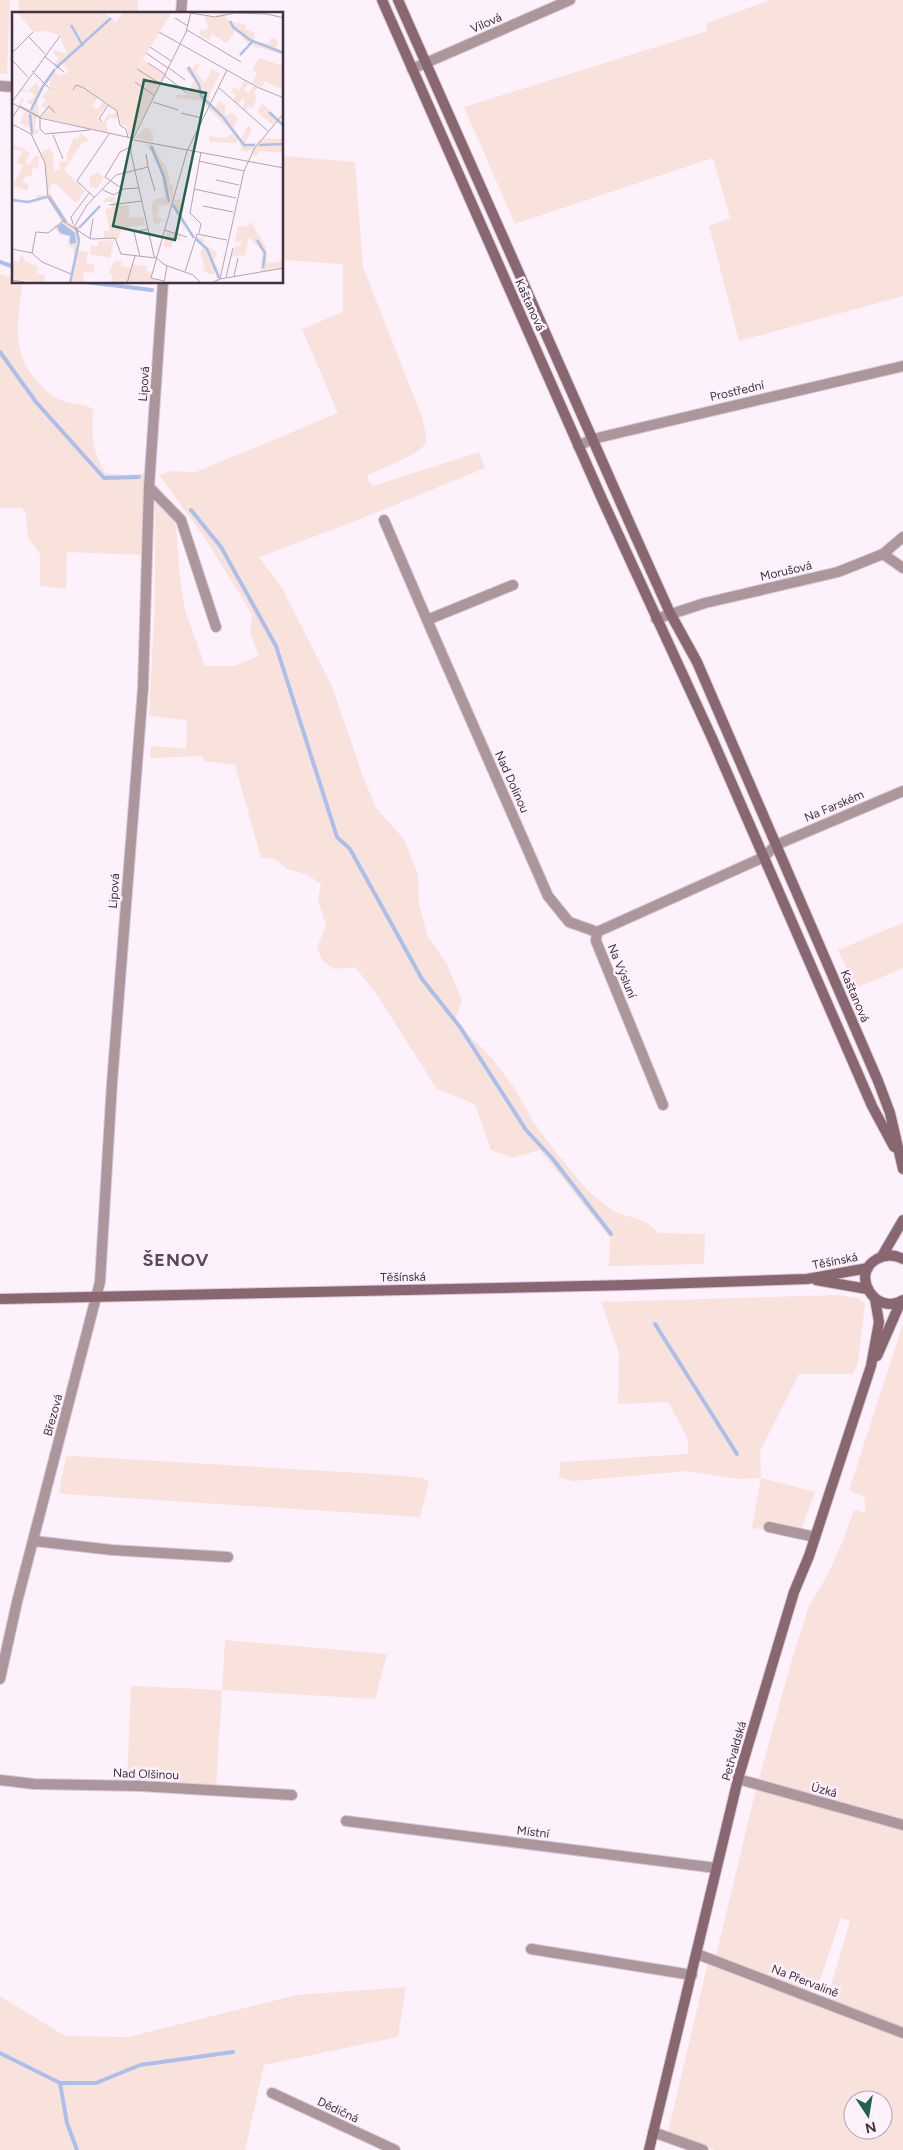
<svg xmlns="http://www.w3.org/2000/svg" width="903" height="2150" font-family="Figtree,sans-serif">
<rect width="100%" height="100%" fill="#fdf1fc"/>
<path fill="#f9e1dc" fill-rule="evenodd" d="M 0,0 L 10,0 L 7,74 L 0,74 Z
M 19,0 L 138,0 L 138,14 L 18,14 Z
M 770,0 L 903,0 L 903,296 L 739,341 L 709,226 L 730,218 L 713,158 L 515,224 L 464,107 L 707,31 L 707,23 Z
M 283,156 L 355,162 L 363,267 L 422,417 C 423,424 427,434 426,441 C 425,453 380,469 368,475 L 369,482 L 373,486 L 479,452 L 485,468 L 345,525 L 259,557 L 282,588 L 332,686 L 362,774 L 376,808 L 404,839 L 418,875 L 419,903 L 427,935 L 447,964 L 462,1001 L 455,1021 L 491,1057 L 515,1089 L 532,1120 L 558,1155 L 587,1190 L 613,1211 L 646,1222 L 659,1233 L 705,1234 L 704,1264 L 609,1266 L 610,1238 L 540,1150 L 513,1158 L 491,1150 L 475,1104 L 437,1089 L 375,992 L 355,967 L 334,969 L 322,960 L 317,947 L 326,926 L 318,899 L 321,884 L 306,874 L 287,869 L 275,859 L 261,858 L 235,765 L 204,761 L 202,756 L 150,758 L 151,746 L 186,749 L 187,720 L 149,716 L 155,600 L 155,499 L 171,515 L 176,525 L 180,578 L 185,610 L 205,666 L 234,666 L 259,656 L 250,632 L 252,614 L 201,532 L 159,475 L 172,471 L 196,472 L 338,413 L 302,329 L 343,312 L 343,264 L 283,260 Z
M 0,274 L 14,278 L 14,282 L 22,283 C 19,322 9,348 37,381 C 43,388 51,396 60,400 C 72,405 82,402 93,409 C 92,438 91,447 105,473 L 126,475 L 148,473 L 143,555 L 67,552 L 66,589 L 40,586 L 40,554 L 28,538 L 26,514 L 22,508 L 0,508 Z
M 903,923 L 903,968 L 856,988 L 838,950 Z
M 839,1295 L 858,1298 L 865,1304 L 858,1363 L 853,1374 L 799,1374 L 760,1451 L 761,1478 L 815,1492 L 798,1538 L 778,1531 L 752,1528 L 761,1478 L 738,1479 L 688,1471 L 573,1481 L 559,1477 L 561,1462 L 688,1454 L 688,1439 L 668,1402 L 618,1404 L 619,1353 L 601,1302 Z
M 903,1324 L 903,1820 L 758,1782 L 790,1666 L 809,1606 L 827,1576 L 842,1543 L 854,1510 L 866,1513 L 864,1497 L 849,1490 Z
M 74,1456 L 393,1475 L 423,1478 L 429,1482 L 420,1517 L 64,1494 L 59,1492 L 66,1457 Z
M 225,1640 L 387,1654 L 375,1699 L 222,1690 L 216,1787 L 127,1781 L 131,1686 L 222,1690 Z
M 756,1789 L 903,1829 L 903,2029 L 827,1999 L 850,1921 L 841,1918 L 818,1986 L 807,1990 L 716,1956 Z
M 708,1963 L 803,1998 L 903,2039 L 903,2150 L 715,2150 L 668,2132 ZM 853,2100 L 883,2100 L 883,2130 L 853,2130 Z
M 406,1987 L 398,2037 L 264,2065 L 245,2150 L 0,2150 L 0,1996 L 65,2036 L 128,2037 L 297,1995 Z"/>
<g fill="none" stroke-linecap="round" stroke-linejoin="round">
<path stroke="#aac0eb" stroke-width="4" d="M 0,262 L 14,267
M 86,282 L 152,290
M 0,352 L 36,402 L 104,478 L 139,477
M 191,510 L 221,547 L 276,646 L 337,837 L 350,849 L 422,979 L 460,1027 L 526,1130 L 552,1158 L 611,1234
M 655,1324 L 737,1454
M 0,2053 L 60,2083 L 67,2123 L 77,2150
M 60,2083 L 96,2083 L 140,2065 L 233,2052"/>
<g stroke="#d7cbd6" stroke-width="12">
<path id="street" d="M 181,14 L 182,0
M 412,69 L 570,0
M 0,86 L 14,87
M 578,446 L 593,439 L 669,421 L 903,366
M 149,487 L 181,520 L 216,627
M 384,520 L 427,620 L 513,585
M 883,554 L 903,537
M 656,619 L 705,603 L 838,572 L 883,554 L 903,568
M 427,620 L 548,896 L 569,922 L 597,932
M 663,1105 L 596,941 L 597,932 L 764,857 L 776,845 L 903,791
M 769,1527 L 815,1537
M 34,1541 L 112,1550 L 228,1557
M 0,1679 L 17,1602 L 100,1282 L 112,1083 L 143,688 L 149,487 L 163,282
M 738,1779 L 903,1825
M 0,1780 L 34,1784 L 140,1786 L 292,1795
M 346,1821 L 716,1868
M 531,1949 L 692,1975
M 697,1954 L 903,2033
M 272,2093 L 395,2150
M 653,2132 L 703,2150"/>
</g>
<g stroke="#d7cbd6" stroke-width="12">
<path id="secondary" d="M 382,0 L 602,499 L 712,738 L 872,1106 L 894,1147
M 398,0 L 634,533 L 670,613 L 697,662 L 878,1081 L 890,1113 L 903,1169
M 882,1256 L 903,1220
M 903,1259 C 894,1254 886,1254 877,1259 C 849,1274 876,1317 903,1300
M 816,1280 L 867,1289
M 0,1299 L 630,1285 L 807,1279 L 868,1268
M 877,1356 L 901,1301
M 649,2150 L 738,1779 L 794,1592 L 809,1556 L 871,1366 L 879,1322 L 875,1299"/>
</g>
<use href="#street" stroke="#ad959c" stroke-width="10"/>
<use href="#secondary" stroke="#896771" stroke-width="10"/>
</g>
<g text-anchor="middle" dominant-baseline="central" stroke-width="5" stroke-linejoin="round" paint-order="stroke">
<g font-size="12" fill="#3e333e" stroke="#fdf1fc">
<text transform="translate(486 23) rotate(-24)">Vilová</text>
<text transform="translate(530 305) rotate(66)">Kaštanová</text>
<text transform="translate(144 384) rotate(-86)">Lipová</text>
<text transform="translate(737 391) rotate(-13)">Prostřední</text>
<text transform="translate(786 571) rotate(-13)">Morušová</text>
<text transform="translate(512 782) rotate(66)">Nad Dolinou</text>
<text transform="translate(834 806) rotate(-23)">Na Farském</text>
<text transform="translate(114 891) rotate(-86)">Lipová</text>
<text transform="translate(622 971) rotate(68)">Na Výsluní</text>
<text transform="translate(855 996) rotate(67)">Kaštanová</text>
<text transform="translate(835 1261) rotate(-11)">Těšínská</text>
<text transform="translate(403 1277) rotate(-1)">Těšínská</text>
<text transform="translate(53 1415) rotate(-75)">Březová</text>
<text transform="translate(734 1751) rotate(-74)">Petřvaldská</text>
<text transform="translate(146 1774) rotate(2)">Nad Olšinou</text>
<text transform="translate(824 1790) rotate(15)">Úzká</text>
<text transform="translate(533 1832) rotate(7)">Místní</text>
<text transform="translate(805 1981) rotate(21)">Na Přervalině</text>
<text transform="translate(338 2110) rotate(25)">Dědičná</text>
</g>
<g font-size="18" font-weight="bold" letter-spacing="1" fill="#5d465c" stroke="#fdf1fc">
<text x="176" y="1260">ŠENOV</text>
</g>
</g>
<g transform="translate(12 12)">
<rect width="271" height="271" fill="#fdf1fc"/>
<path d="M 5,0 L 95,0 L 94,3 L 104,10 L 111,0 L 160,0 L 118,68 L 131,48 L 153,63 L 120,125 L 117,125 L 115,114 L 109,112 L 107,100 L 106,107 L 98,106 L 94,111 L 96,121 L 29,105 L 35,97 L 29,94 L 34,88 L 29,85 L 38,77 L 38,68 L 25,85 L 27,104 L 6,94 L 10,87 L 6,82 L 12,87 L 9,94 L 19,98 L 20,93 L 14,90 L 24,84 L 19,80 L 9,80 L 9,75 L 15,80 L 24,71 L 28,76 L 42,60 L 49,64 L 57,59 L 51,51 L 45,56 L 41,53 L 47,46 L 41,41 L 43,38 L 55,42 L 48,23 L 34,19 L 21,20 ZM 86,86 L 105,99 L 100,103 L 97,101 L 91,110 L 85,107 L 95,92 L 91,90 L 86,97 L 80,94 ZM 205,0 L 222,0 L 213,3 L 216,9 L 234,13 L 233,17 L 243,21 L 242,29 L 257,32 L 259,26 L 266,28 L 264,36 L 271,43 L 236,32 L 224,19 L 214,31 L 200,22 L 197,28 L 187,22 L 188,17 L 193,19 L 196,14 L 192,4 L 204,5 ZM 247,46 L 271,54 L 271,78 L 253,69 L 250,75 L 240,71 L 245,61 L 240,58 ZM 184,51 L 188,53 L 184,60 L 193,71 L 200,57 L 208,62 L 197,83 L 198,91 L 204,95 L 208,88 L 214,94 L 212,104 L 220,101 L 223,103 L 226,107 L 221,117 L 229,127 L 236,114 L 240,117 L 233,132 L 239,133 L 253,126 L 270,127 L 271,140 L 248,139 L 244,144 L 240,143 L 243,136 L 234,140 L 230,138 L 226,126 L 224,131 L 198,130 L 197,124 L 211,126 L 222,122 L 188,88 L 164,86 L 165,83 L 175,83 L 182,68 L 173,57 L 178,54 L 181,57 ZM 232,69 L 236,71 L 232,78 L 237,81 L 241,74 L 245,76 L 242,81 L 245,86 L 240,97 L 236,94 L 233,99 L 230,96 L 233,89 L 230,87 L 226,93 L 221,88 L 224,83 L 219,80 L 221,75 L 227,78 ZM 250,91 L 266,107 L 261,113 L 245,100 ZM 12,100 L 24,105 L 23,117 L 28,119 L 21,124 L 29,141 L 37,136 L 41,142 L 42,160 L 48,157 L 47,150 L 56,149 L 54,144 L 62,125 L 64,128 L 69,122 L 78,129 L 70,131 L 52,158 L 73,179 L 64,191 L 43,171 L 39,172 L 37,180 L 55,209 L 67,216 L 66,235 L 67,239 L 76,240 L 74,252 L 83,252 L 81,261 L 72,259 L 71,269 L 76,271 L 58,271 L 63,252 L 61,237 L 56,233 L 57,224 L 48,223 L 42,215 L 51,208 L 36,185 L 24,187 L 25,183 L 35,183 L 33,151 L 19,122 L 19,116 L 8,111 ZM 131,111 L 133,116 L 146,119 L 137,118 L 141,123 L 141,130 L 123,126 L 132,117 ZM 133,131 L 140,132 L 155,157 L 158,172 L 164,174 L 161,175 L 161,188 L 169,187 L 169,192 L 172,193 L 170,210 L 177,219 L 165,208 L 167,202 L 160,193 L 157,179 L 155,182 L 159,193 L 146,194 L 147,201 L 143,204 L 154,209 L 149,208 L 147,213 L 141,211 L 140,191 L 145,189 L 137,189 L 153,185 L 147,151 ZM 0,132 L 12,137 L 18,142 L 13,151 L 17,153 L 23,144 L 26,144 L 27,156 L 21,155 L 19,165 L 14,164 L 11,169 L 17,173 L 15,179 L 1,174 L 11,153 L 4,150 L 11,139 L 0,137 ZM 86,160 L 92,166 L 84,177 L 81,174 L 79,177 L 77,165 ZM 97,185 L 103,185 L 104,194 L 117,193 L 117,206 L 131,205 L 133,213 L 110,216 L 106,227 L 92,226 L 92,218 L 97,219 L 97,215 L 93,198 L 100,195 L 101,190 L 90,190 ZM 239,210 L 254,235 L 255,251 L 266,250 L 271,245 L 271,256 L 248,260 L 250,239 L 237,225 L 233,243 L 220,244 L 223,234 L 228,235 L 229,230 L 223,229 L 226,214 L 234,215 ZM 155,220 L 169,224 L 168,228 L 162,228 L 159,236 L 151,234 ZM 192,222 L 192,232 L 205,241 L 202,249 L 208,259 L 207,266 L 205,260 L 200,263 L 190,258 L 193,254 L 188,241 L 191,234 L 183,228 L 184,224 L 191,227 ZM 102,228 L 98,246 L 78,242 L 79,233 L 85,235 L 87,229 ZM 9,241 L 14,250 L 26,254 L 25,262 L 33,263 L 32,271 L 0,267 L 0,249 L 7,249 ZM 102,249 L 109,249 L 110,254 L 119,256 L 121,252 L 135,254 L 134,259 L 141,260 L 139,266 L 146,268 L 146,271 L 99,271 L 101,262 L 97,261 Z" fill="#f9e1dc" fill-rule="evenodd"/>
<path d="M 50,211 L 63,221 L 64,231 L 58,232 L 58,224 L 48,221 L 45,215 Z" fill="#aac0eb"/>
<path fill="none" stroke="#aac0eb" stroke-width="2.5" d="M 218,9 L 221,15 L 238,28 L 272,41M 59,13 L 71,34M 228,43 L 240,30M 176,55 L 187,73 L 189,84 L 211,105 L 232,133 L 243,133M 44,56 L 99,6M 33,71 L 43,57M 19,98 L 32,72M 257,100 L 272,114M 18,102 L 20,122M 247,133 L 272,132M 139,134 L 152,165 L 157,190M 37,184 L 54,210M 0,188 L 16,190 L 35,185M 161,193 L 182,226M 67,216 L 88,194M 184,227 L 195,237 L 207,266M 245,228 L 253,241 L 251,256M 58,271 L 67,229 L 64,215"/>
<path fill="none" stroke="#b1a5b0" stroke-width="1" d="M 179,1 L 203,5 L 223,1 L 255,2 L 272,6M 163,6 L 176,14M 175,18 L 229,50M 147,20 L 245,75 L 272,86M 16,24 L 33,42M 138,35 L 159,49M 0,41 L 21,20M 134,41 L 156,56M 32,44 L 52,60M 0,48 L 16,65M 136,51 L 154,63M 157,56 L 173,68M 125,57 L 149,72M 20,59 L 38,77M 153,64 L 175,81M 123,70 L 143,84M 206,75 L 257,120M 61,78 L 64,73 L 72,76 L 105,99 L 108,113 L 114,117 L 116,126M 0,90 L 48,24M 141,90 L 166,98M 0,91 L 28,106 L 119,126M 43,101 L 37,94 L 28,105 L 28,117 L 33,122 L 78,118M 169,101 L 190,106M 0,106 L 8,94 L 28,105M 90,109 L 87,107 L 96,93M 0,112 L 19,122 L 33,151 L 36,186 L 51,209 L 79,227 L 103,226 L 109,242 L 144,246M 41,123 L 51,147M 119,128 L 119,141 L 142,244 L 153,253 L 181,263 L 189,271M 122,128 L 272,156M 120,129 L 174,20 L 179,0M 118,135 L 108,140 L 93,165 L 111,177 L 127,176M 187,149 L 232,159M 136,155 L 143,179M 204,168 L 227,173M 182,177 L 224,186M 91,178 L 102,183 L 111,177M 83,186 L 65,169 L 97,122M 97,193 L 130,189M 191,194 L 221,200M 61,212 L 59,205 L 77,181M 62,215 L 75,193 L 104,163 L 136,155 L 134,142M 152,218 L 175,225M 187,221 L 189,212 L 178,201 L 189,140M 78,226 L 81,207M 0,237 L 20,241M 20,241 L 24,220 L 36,221 L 51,209M 20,241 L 30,250 L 59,262M 128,245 L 122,220 L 136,217M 173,260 L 185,222 L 215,228M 222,264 L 226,246M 214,265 L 221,236M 208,267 L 232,159 L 242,137 L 272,101M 0,268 L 18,271M 152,269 L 139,266 L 175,139 L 215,58M 115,271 L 123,244M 152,271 L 155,254M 199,271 L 208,267 L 272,256"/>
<path fill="#23624f" fill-opacity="0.15" stroke="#23624f" stroke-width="2.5" d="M 132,68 L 194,81 L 163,228 L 101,214 Z"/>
<rect width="271" height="271" fill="none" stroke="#3e333e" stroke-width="2.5"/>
</g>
<g transform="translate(868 2115) rotate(168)"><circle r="24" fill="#fdf1fc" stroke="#b1a5b0"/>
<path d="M0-4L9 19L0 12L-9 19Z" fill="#23624f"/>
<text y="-8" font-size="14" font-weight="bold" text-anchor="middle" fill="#3e333e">N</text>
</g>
</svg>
